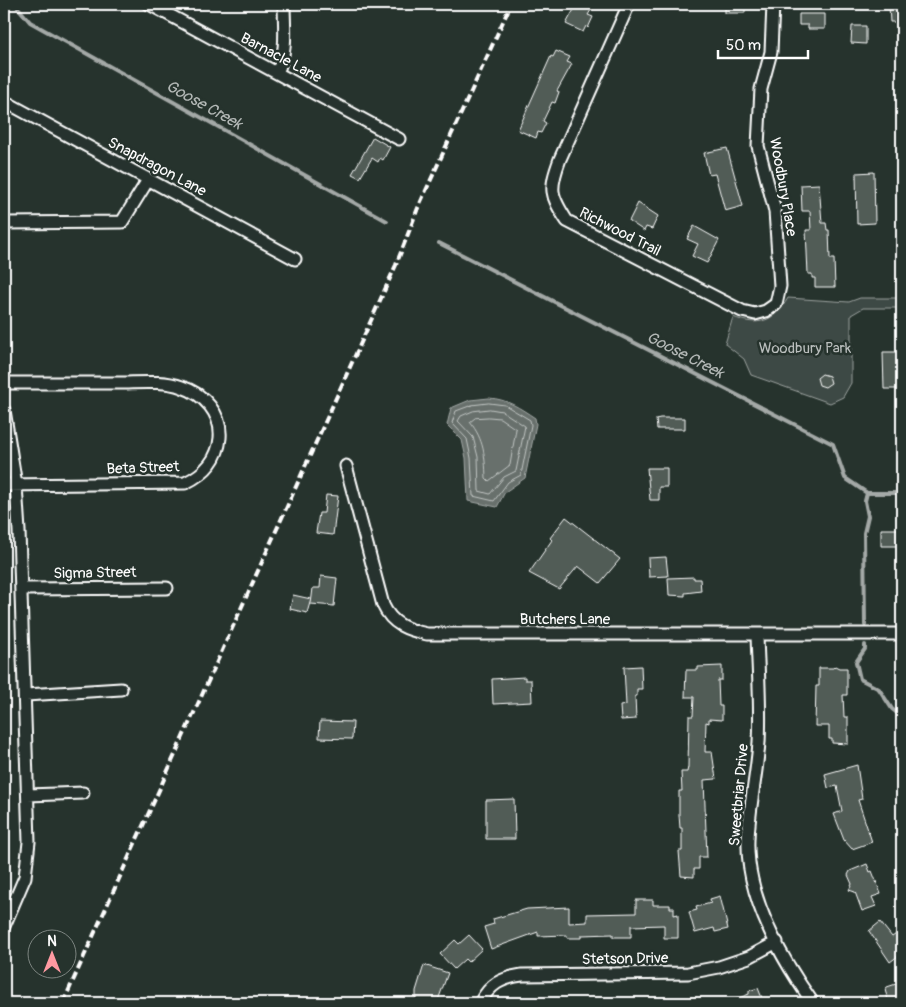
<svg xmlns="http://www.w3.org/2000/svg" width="906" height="1007" font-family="Pangolin,sans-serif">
<rect width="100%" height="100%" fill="#26332d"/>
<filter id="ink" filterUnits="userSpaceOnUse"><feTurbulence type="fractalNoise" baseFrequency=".02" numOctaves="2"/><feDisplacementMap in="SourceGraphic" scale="10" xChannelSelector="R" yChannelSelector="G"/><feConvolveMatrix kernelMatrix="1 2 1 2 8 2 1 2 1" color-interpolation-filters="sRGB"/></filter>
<g filter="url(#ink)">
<path fill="#3e4944" stroke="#9ea4a2" d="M 788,298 L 849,302 L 860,298 L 902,298 L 902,308 L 863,308 L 851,315 L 851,383 L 843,397 L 830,403 L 751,375 L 744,359 L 725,344 L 733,317 C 758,327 774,322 788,298 Z"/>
<path fill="#67706c" stroke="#a4a9a7" d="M 489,398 C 507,399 520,408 535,418 L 536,424 L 525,478 L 505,492 L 497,507 L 468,501 L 466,458 L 462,440 L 447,425 L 451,408 L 470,400 Z"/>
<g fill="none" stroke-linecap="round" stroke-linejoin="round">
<path stroke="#c2c6c4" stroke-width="1" d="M 489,403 L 505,405 L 530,420 L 531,425 L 521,475 L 508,482 L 494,501 L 473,496 L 471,458 L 467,439 L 452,423 L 456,411 L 472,405 Z
M 490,409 L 502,411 L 525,426 L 516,471 L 504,477 L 490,494 L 479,491 L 478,457 L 473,437 L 458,421 L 461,416 L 473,411 Z
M 489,417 L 500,418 L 516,429 L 510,465 L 489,481 L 486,478 C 485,455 484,440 470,422 L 475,418 Z"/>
<path stroke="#a4a9a7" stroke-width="4" d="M 15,4 L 30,22 L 387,221
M 439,243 L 833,444 L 845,478 L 867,493 L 902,493
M 865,625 L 864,533 L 868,516 L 865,501 L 867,493
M 865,645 L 865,649 L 856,662 L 860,679 L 879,689 L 892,709 L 901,716 L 902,721"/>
</g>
<path fill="#515c57" stroke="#fff" d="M 577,4 L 591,10 L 588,15 L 593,17 L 588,28 L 586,26 L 583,32 L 566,24 Z
M 725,4 L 745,4 L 745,13 L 725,13 Z
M 889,5 L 902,5 L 902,22 L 890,22 Z
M 799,14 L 825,14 L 825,29 L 808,29 L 808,25 L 799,25 Z
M 852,26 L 866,26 L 866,44 L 851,43 Z
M 556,51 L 570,57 L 567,62 L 572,64 L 557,91 L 559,92 L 555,103 L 552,102 L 543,121 L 546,123 L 541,133 L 538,132 L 536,138 L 518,130 L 551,56 L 553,57 Z
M 373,137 L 390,147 L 383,160 L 380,158 L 378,162 L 372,158 L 360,178 L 352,174 Z
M 727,148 L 743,206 L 725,211 L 715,174 L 709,175 L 704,153 Z
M 874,172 L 875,223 L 857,224 L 856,173 Z
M 819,184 L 822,223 L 826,223 L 827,230 L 829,230 L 830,259 L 834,259 L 835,287 L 815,287 L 815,278 L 812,278 L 812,274 L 808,274 L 806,230 L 811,230 L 810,211 L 802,211 L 801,185 Z
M 638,203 L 658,216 L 652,229 L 646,227 L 644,231 L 629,221 Z
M 694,226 L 719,240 L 707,263 L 692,256 L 698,244 L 687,239 Z
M 883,352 L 899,352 L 899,374 L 902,374 L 902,389 L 884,389 Z
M 822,374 L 829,376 L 831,383 L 825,387 L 819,385 L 817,378 Z
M 660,418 L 685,418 L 685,429 L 657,429 L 656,419 Z
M 647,468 L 667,468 L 667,487 L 659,487 L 659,500 L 650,500 Z
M 326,495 L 338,496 L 333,535 L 316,533 L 319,513 L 324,513 Z
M 566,517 L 620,559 L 600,583 L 578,566 L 559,589 L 529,573 L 552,540 L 550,538 Z
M 881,529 L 902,529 L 902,546 L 881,546 Z
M 666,557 L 668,576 L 649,577 L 648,558 Z
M 321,576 L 337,578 L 334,606 L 311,604 L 313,588 L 320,588 Z
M 694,577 L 694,579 L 700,579 L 701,591 L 685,593 L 685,596 L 669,595 L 668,578 Z
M 293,595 L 311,599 L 307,613 L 290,609 Z
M 641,666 L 642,689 L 637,689 L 637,696 L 635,696 L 636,719 L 621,720 L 620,706 L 626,705 L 624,667 Z
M 722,666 L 722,680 L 718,680 L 719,706 L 722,706 L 722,720 L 709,719 L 709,723 L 706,722 L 705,752 L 712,752 L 716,779 L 704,780 L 707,857 L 699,857 L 699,869 L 694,869 L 694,877 L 681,876 L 679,851 L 682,851 L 682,828 L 680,828 L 679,815 L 679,791 L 682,791 L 681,772 L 687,772 L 688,767 L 689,716 L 693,716 L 694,697 L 685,697 L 686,670 L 698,670 L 698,667 Z
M 835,666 L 839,668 L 847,668 L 847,695 L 843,695 L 844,717 L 848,717 L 848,744 L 832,743 L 832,739 L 829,739 L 829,726 L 815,726 L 816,686 L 819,686 L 819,668 L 833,668 Z
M 525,677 L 525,680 L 531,680 L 532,702 L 493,704 L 492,679 Z
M 320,721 L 353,722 L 352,739 L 319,738 Z
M 857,765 L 862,799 L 858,800 L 872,842 L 852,849 L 844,840 L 834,814 L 842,811 L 837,786 L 828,788 L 825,774 Z
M 514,799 L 515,839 L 486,839 L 486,800 Z
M 867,864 L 870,872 L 872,871 L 881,894 L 872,897 L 876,906 L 862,911 L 855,892 L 849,890 L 852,884 L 848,875 L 850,871 Z
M 720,896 L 728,929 L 715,932 L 714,928 L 695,933 L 689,912 L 697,910 L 696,907 L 711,903 L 710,899 Z
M 636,900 L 653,900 L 653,905 L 670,905 L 670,908 L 674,908 L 674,915 L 678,914 L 678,938 L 664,938 L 664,925 L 631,926 L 631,937 L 613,937 L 613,934 L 582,935 L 582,938 L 567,938 L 567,935 L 538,936 L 538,932 L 491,949 L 484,927 L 494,924 L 493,919 L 527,909 L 569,907 L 569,923 L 587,922 L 587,914 L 636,913 Z
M 880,922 L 892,937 L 902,930 L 902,953 L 890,962 L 869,931 Z
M 469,935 L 482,949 L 468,962 L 465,959 L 454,969 L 440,954 L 455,940 L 459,944 Z
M 424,965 L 448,973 L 437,1003 L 416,1003 L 416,991 Z
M 902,982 L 902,1003 L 889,1003 L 885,990 L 887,987 Z
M 758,988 L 764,1003 L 727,1003 L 749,994 L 749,991 Z"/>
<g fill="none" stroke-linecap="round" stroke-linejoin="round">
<g stroke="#fff" stroke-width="15">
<path id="minor" d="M 149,4 L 399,139
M 629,4 L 560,159 C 549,189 550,195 567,221 L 742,311 L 755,314 L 766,311 L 776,304 L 780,286 L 775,211 L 758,146 L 761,89 L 771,52 L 773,4
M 277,72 C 288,52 284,26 284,4
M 4,101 L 295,259
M 4,223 L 122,222 L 148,180
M 4,383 C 42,383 80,383 118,383 C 138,383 163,380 182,387 C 204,394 222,414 220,438 C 218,460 204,474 185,483 L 4,485
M 4,410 L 16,485 L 19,531 L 29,842 L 25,877 L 4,926
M 346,466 L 383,605 C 392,625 408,630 427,634 L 902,634
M 22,589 L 167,588
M 757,635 C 758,670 761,706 759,742 C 757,774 749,807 748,840 C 746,897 781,958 813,1003
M 26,695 L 121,689
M 28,795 L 83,793
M 480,1003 C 490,984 501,978 522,975 L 688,973 L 719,967 L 749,957 L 777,942"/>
</g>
<use href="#minor" stroke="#26332d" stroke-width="11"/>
<path stroke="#fff" stroke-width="4" stroke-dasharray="8 4" stroke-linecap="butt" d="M 63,1003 L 396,265 L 418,208 L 511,4"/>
</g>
</g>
<g text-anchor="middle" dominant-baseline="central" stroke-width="5" stroke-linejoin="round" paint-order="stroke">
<g font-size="15" fill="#fff" stroke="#26332d">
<text transform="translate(281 58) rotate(28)">Barnacle Lane</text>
<text transform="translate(157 167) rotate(28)">Snapdragon Lane</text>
<text transform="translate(783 187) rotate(80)">Woodbury Place</text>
<text transform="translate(620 232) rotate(27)">Richwood Trail</text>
<text transform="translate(143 468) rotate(-2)">Beta Street</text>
<text transform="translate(95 573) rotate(-1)">Sigma Street</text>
<text x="565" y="619">Butchers Lane</text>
<text transform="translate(739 795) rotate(-85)">Sweetbriar Drive</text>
<text transform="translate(625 959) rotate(-1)">Stetson Drive</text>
</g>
<g font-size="15" fill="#bbbfbe" stroke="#26332d">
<text x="805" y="348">Woodbury Park</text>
</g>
<g font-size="16" font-style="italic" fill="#b3b8b6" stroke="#26332d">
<text transform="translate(204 105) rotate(29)">Goose Creek</text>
<text transform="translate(685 355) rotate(27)">Goose Creek</text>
</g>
</g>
<rect width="906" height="1007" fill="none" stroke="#26332d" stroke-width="20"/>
<rect x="10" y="10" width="886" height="987" fill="none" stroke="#fff" stroke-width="2" filter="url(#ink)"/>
<g transform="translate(52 954)"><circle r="24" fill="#26332d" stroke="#7d8581"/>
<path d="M0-4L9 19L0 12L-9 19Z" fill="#ff9aa2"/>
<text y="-8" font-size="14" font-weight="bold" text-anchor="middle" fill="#ffffff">N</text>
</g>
<path d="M718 50v8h90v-8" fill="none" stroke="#ffffff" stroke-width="2.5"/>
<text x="726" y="50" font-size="15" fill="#ffffff" stroke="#26332d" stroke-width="4" paint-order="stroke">50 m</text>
</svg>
